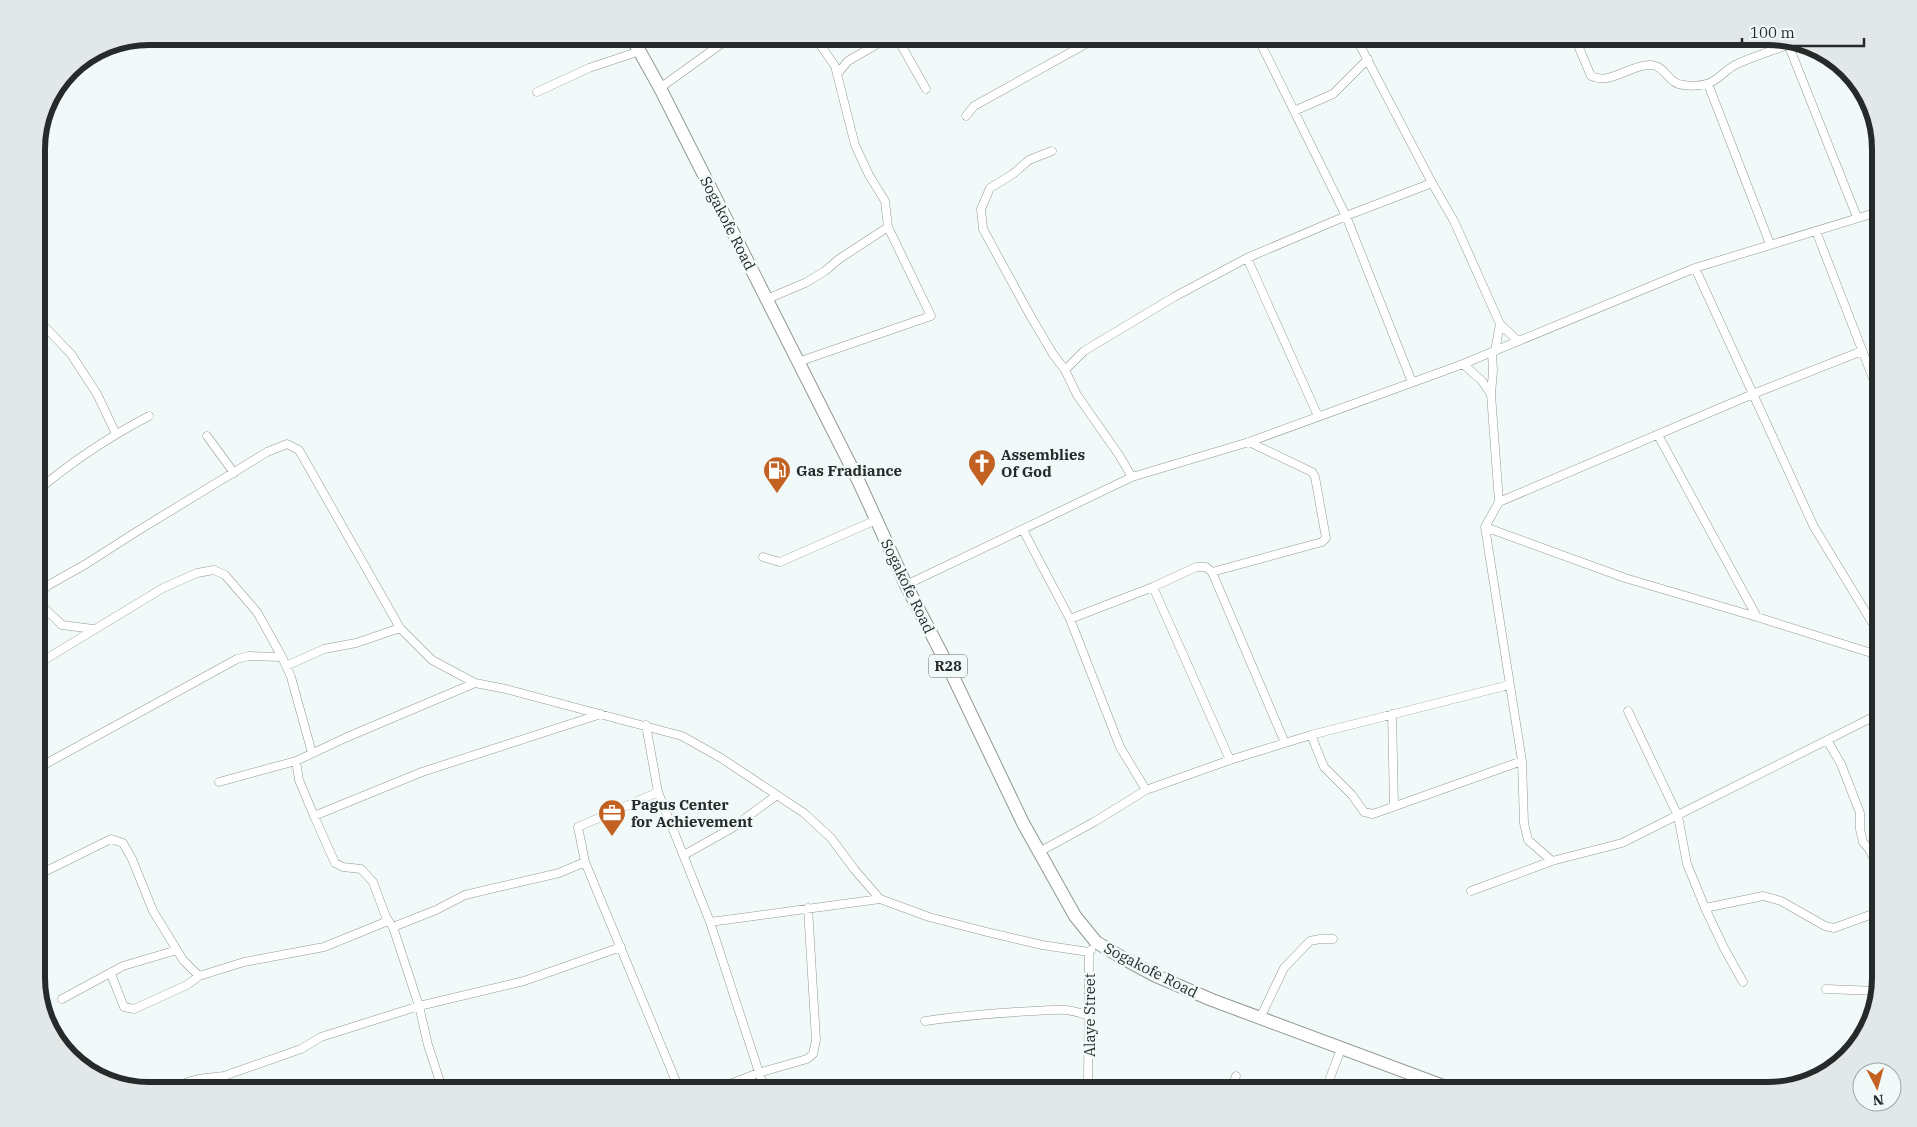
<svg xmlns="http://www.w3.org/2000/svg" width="1917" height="1127" font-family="'IBM Plex Serif',serif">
<rect width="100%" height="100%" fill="#f2f9f9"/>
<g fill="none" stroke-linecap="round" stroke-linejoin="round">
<g stroke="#929898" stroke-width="9">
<path id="minor" d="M 896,36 L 926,89
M 1257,36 L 1346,216 L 1412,382
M 1574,36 L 1591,76 C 1610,85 1628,66 1649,65 C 1665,64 1668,84 1683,85 C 1691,86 1699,86 1706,84 C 1717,82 1725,70 1735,65 C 1753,56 1773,51 1792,43
M 1359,43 L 1368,36
M 1788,44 L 1857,217
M 838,73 L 848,61 L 891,36
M 1708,84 L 1770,244
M 660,88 L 721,44 L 725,36
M 537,92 L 589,68 L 640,51
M 1294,111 L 1333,94 L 1368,59
M 966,116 L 974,106 L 1100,36
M 1432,183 L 1454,221 L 1500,324 L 1518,341
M 1816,231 L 1881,399
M 1247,258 L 1318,416
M 767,299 L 805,283 L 825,271 L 839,259 L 888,227
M 36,307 L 44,326 L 71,354 L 97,394 L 116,434
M 1495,351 L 1500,324
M 1862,351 L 1753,394 L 1814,527 L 1881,637
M 1492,352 L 1493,371 L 1491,394 L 1499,502
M 798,362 L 931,316 L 888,227 L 885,201 L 869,175 L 855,145 L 835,66 L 814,36
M 1463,364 L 1482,381 L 1491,394
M 1065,370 L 1084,351 L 1174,297 L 1247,258 L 1346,216 L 1432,183 L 1355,36
M 207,436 L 234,473
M 1132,477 L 1249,442 L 1463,364 L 1695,268 L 1881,211
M 36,492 C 71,462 109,437 149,416
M 1485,527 L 1625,578 L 1757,617 L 1658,435
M 1023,530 L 1070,619 L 1120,747 L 1146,790
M 763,557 L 780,562 L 876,520
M 1212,572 L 1322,542 L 1326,538 L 1315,477 L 1312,472 L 1249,442
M 906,585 L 1132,477 L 1119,455 L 1077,395 L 1065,370 L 1053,354 L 1031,317 L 983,229 L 981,209 L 990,188 L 1013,174 L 1029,160 L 1052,151
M 1153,587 L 1230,760
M 1757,617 L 1881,656
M 1070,619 L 1153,587 L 1196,567 L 1206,567 L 1212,572 L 1285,743 L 1311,735 L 1509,685
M 93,629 L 62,625 L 41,605 L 41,594 L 47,586 L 86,564 L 136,532 L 267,452 L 287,444 L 299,450 L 400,628 L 432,660 L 475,683 L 506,689 L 682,736 L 721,758 L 804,813 L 831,838 L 854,869 L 880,899 L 929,917 L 987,932 L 1042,945 L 1089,952
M 36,665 L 163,588 L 197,573 L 214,570 L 225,575 L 257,612 L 282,657 L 291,677 L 312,753
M 286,666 L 324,649 L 356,643 L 400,628
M 1628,711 L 1678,816 L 1687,864 L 1705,908 L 1724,948 L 1743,982
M 1392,714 L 1394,805
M 646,725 L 658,792 L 710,922 L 765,1091
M 1311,735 L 1324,767 L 1352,795 L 1364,812 L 1373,814 L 1522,761
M 1827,740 L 1841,764 L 1860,813 L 1860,829 L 1863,842 L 1869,849 L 1881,874
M 296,761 L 299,780 L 314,816 L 422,772 L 601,714
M 40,767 L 237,659 L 249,656 L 282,657
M 219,782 L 296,761 L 345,738 L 475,683
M 314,816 L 335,863 L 343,867 L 361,869 L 373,882 L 386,917 L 393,927 L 419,1006 L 428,1045 L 443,1091
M 1869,849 L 1881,845
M 1039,852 L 1094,822 L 1146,790 L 1230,760 L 1285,743
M 684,855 L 732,828 L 777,795
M 1552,861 L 1528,840 L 1524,823 L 1522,761 L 1485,527 L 1499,502 L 1753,394 L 1695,268
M 585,862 L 680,1091
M 36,876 L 111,839 L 123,843 L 132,859 L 153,911 L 183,960 L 199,976
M 1471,891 L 1552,861 L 1622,843 L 1881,713
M 1705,908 L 1763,896 L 1781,901 L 1825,926 L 1834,928 L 1881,911
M 710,922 L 880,899
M 393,927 L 436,910 L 465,895 L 559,873 L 585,862 L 578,827 L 658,792
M 111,974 L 124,1007 L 134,1009 L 187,985 L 199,976 L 244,962 L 324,947 L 388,921
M 1826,989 L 1877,991
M 62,999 L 123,966 L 177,950
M 1260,1018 L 1284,968 L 1310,941 L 1320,939 L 1333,939
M 925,1021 C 961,1016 996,1013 1033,1011 C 1058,1010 1064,1007 1089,1016
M 159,1091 L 198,1079 L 224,1076 L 301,1049 L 321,1037 L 419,1006 L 524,981 L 621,947
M 712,1091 L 758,1073 L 807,1059 L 813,1054 L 816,1040 L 808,908
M 1025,1091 C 1045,1082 1067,1086 1088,1088
M 1088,1091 L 1089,952 L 1091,950
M 1231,1091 L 1236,1076
M 1325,1091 L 1341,1049"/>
</g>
<g stroke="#929898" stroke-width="14">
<path id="primary" d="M 631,36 L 660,88 L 859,482 L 906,585 L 946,662 L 1023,823 L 1075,916 L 1096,942 L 1126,960 L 1156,976 L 1212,1000 L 1457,1091"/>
</g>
<use href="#minor" stroke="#fff" stroke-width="8"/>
<use href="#primary" stroke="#fff" stroke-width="12"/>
</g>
<defs>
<g id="church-pin" transform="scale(1.4375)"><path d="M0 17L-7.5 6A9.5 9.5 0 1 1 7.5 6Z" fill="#c26121" stroke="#f2f9f9"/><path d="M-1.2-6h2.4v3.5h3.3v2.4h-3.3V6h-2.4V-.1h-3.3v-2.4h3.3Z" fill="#fff"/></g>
<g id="fuel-pin" transform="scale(1.4375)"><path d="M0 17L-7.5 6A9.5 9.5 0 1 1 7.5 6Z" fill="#c26121" stroke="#f2f9f9"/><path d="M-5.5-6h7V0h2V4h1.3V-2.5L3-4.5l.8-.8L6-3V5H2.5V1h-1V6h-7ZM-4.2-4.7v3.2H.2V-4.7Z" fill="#fff"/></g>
<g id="office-pin" transform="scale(1.4375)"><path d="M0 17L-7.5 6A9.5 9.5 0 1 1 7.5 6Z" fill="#c26121" stroke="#f2f9f9"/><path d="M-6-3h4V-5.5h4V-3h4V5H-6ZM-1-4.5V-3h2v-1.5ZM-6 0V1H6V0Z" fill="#fff"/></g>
</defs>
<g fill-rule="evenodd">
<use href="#church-pin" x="982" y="463"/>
<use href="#fuel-pin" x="777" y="470"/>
<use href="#office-pin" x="612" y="813"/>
</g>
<g text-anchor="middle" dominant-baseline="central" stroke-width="5" stroke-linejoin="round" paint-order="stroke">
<rect fill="#f2f9f9" stroke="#646868" stroke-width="1" x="929" y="654.5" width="38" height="23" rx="4"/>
<g font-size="14" font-weight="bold" fill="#272a2a">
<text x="948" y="666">R28</text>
</g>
<g font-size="15" fill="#272a2a" stroke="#f2f9f9">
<text transform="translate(728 223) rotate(63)">Sogakofe Road</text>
<text transform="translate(908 586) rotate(64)">Sogakofe Road</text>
<text transform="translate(1151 970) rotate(27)">Sogakofe Road</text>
<text transform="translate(1089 1015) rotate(-90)">Alaye Street</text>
</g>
<g font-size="15" font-weight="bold" fill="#272a2a" stroke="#f2f9f9" text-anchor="start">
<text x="1001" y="454">Assemblies<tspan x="1001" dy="17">Of God</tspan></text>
<text x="796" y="470">Gas Fradiance</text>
<text x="631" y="804">Pagus Center<tspan x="631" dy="17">for Achievement</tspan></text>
</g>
</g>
<path d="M0 0H1917V1127H0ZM149 45H1768A104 104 0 0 1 1872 149V978A104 104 0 0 1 1768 1082H149A104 104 0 0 1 45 978V149A104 104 0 0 1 149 45Z" fill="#e2e8e8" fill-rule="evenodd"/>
<path fill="none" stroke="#272a2a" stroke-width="6" d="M149 45H1768A104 104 0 0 1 1872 149V978A104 104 0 0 1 1768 1082H149A104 104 0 0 1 45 978V149A104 104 0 0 1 149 45Z"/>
<g transform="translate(1877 1087) rotate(174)"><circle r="24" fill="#f2f9f9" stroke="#a1a6a6"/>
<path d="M0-4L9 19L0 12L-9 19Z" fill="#c26121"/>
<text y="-8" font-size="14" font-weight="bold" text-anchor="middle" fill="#272a2a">N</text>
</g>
<path d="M1742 38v8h122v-8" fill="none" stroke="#272a2a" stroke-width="2.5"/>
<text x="1750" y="38" font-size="15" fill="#272a2a" stroke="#f2f9f9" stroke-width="4" paint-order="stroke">100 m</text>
</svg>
